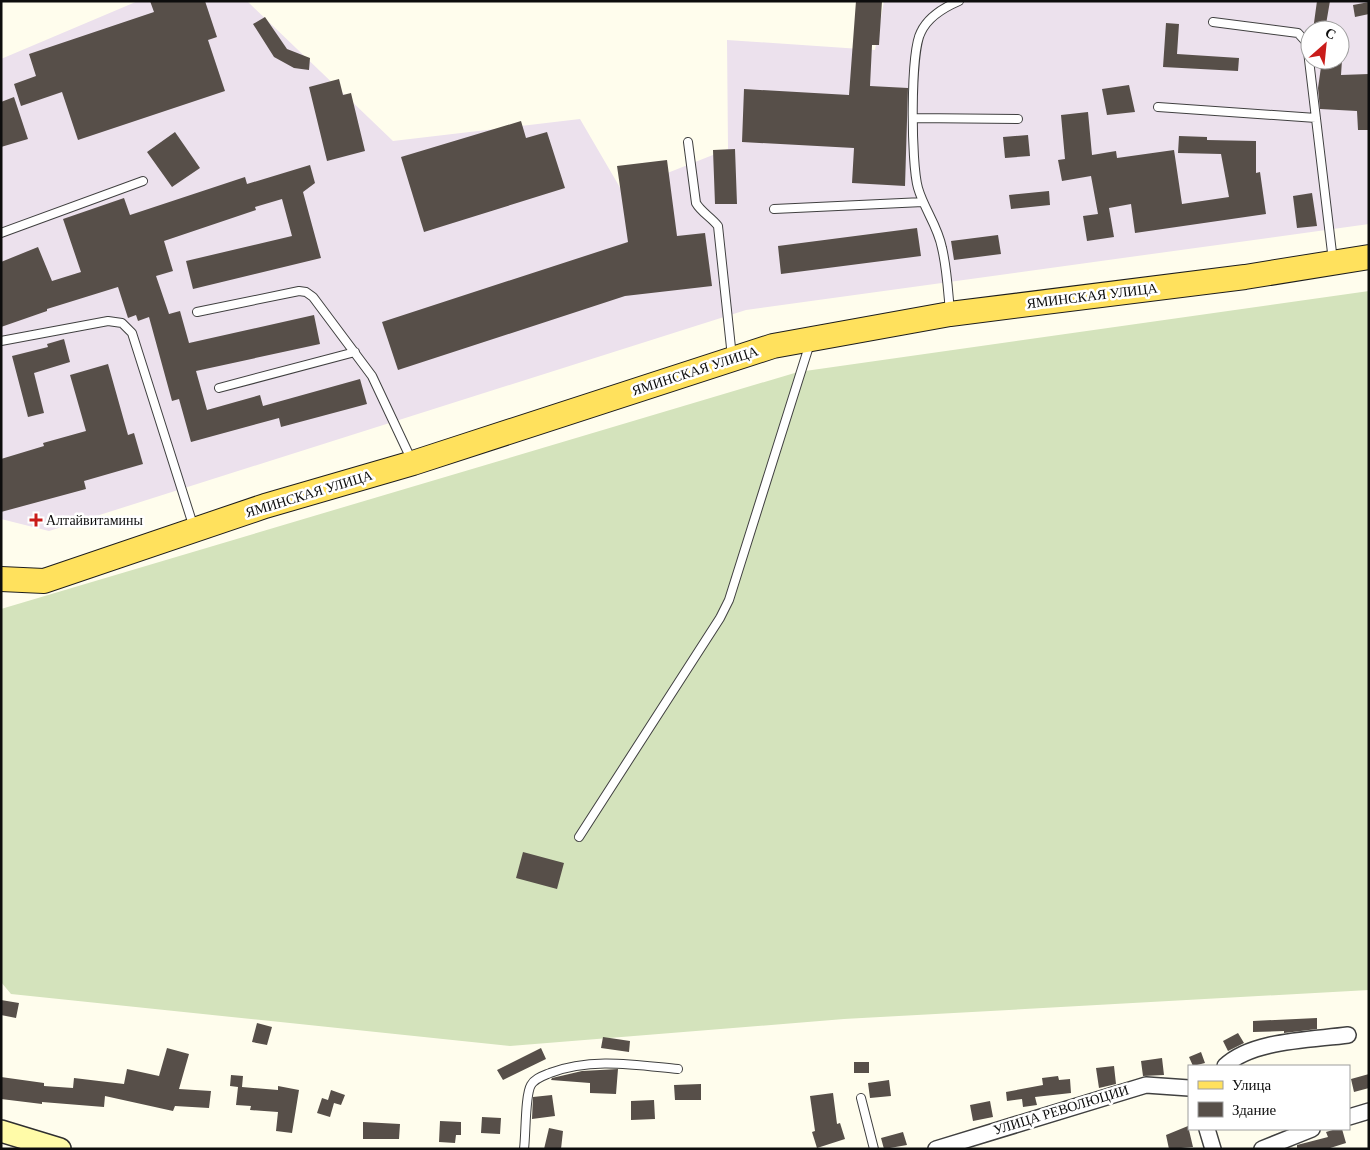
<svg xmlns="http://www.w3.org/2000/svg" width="1370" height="1150" font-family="'Times New Roman',serif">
<rect width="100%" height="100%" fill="#fffded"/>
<path fill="#ece1ed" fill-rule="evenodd" d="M 138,1 L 247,1 L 393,141 L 580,119 L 622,191 L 728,149 L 727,40 L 875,50 L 884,1 L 1369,1 L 1369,224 L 746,310 L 49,531 L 1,519 L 1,59 ZM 1310,30 L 1340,30 L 1340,60 L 1310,60 Z"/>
<path fill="#d4e3bc" d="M 1369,291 L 1369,990 L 844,1019 L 510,1046 L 11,994 L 1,982 L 1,609 L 798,372 Z"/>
<path fill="#574f49" d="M 150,1 L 205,1 L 217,37 L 208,40 L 225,91 L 78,140 L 62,92 L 21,106 L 14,84 L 36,76 L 29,54 L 154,12 Z
M 856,1 L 882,1 L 879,45 L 872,45 L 870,86 L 908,88 L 905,186 L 852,183 L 854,148 L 742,142 L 744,89 L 849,95 Z
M 1317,1 L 1330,1 L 1325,30 L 1313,30 Z
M 1369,2 L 1369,14 L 1355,17 L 1353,5 Z
M 265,17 L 287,49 L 310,58 L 309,70 L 294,68 L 274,57 L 253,24 Z
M 1166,23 L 1179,24 L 1177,54 L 1239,58 L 1238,71 L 1163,67 Z
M 1322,60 L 1342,60 L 1341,75 L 1369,74 L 1369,130 L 1358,130 L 1357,111 L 1320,109 L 1318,88 Z
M 339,79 L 343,95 L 351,93 L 365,151 L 327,161 L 309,87 Z
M 1129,85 L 1135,112 L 1107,115 L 1102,89 Z
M 14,97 L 28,139 L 1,147 L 1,102 Z
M 1088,112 L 1092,155 L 1116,151 L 1117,158 L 1174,150 L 1182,204 L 1229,197 L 1221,154 L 1178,153 L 1179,136 L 1207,137 L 1207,140 L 1256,141 L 1256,173 L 1260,172 L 1266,214 L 1135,233 L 1131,204 L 1109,208 L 1114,237 L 1087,241 L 1083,216 L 1098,214 L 1091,176 L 1062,181 L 1058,160 L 1065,159 L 1061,115 Z
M 521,121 L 526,138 L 547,132 L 565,188 L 424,232 L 401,157 Z
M 175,132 L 200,168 L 172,187 L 147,152 Z
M 1028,135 L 1030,156 L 1005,158 L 1003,137 Z
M 735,149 L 737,204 L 715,204 L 713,150 Z
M 667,160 L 677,236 L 705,233 L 712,286 L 625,296 L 398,370 L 382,322 L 628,242 L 617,166 Z
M 310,165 L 315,183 L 303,192 L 321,258 L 193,289 L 186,261 L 292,236 L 282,199 L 255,207 L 256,210 L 164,241 L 173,271 L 156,276 L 169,314 L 180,311 L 189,343 L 314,315 L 320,344 L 196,371 L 207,410 L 260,395 L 263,406 L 360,379 L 367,404 L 281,427 L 279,418 L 191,442 L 179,399 L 172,401 L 149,317 L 138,321 L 136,315 L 128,318 L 118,287 L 47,309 L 47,311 L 1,327 L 1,262 L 38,247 L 52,281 L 81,272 L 63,219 L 124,198 L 130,215 L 245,177 L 247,184 Z
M 1049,191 L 1050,205 L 1011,209 L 1009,195 Z
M 1312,193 L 1317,226 L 1297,228 L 1293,196 Z
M 917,228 L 921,256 L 781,274 L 778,246 Z
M 998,235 L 1001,254 L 954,260 L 951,241 Z
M 64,339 L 70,362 L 34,373 L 44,413 L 28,417 L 12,356 L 48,347 L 47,344 Z
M 108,364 L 128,435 L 134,433 L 143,464 L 84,481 L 86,489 L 1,512 L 1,459 L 44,446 L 43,443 L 86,431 L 70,375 Z
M 523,852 L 564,863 L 557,889 L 516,878 Z
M 1,1000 L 19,1003 L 16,1018 L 1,1015 Z
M 1317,1018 L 1317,1029 L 1284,1033 L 1284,1031 L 1253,1032 L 1253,1021 Z
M 257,1023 L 272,1027 L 267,1045 L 252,1042 Z
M 1238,1033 L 1244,1043 L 1228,1051 L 1223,1041 Z
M 603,1037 L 630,1041 L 629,1052 L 601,1048 Z
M 167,1048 L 189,1054 L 179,1089 L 211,1091 L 209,1108 L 175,1106 L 173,1111 L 105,1096 L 104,1107 L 42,1102 L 42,1104 L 1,1099 L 1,1077 L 44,1083 L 44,1086 L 73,1088 L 74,1078 L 124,1084 L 127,1069 L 159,1076 Z
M 541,1048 L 546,1059 L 503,1080 L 497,1070 Z
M 1201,1052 L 1205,1063 L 1193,1066 L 1189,1057 Z
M 1162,1058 L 1164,1075 L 1143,1076 L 1141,1061 Z
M 854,1062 L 869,1062 L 869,1073 L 854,1073 Z
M 1114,1066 L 1116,1084 L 1099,1088 L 1096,1068 Z
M 618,1069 L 616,1094 L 590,1093 L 590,1083 L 551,1080 L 552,1078 L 582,1071 Z
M 1369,1074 L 1369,1088 L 1354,1092 L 1351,1079 Z
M 231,1075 L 243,1076 L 242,1087 L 278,1090 L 278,1086 L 299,1090 L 292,1133 L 276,1131 L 278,1112 L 250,1110 L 251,1106 L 236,1105 L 238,1087 L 230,1086 Z
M 1058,1076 L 1059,1080 L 1070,1079 L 1071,1093 L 1035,1097 L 1037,1105 L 1023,1107 L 1022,1099 L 1007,1101 L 1006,1092 L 1043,1085 L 1042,1078 Z
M 889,1080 L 891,1096 L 870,1098 L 868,1083 Z
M 701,1084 L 701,1100 L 675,1100 L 674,1085 Z
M 331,1090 L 345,1095 L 341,1105 L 334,1103 L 330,1117 L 317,1113 L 322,1098 L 328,1100 Z
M 833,1093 L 837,1124 L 840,1123 L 845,1139 L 817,1148 L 812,1132 L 815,1131 L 810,1096 Z
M 552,1095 L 555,1116 L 532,1119 L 533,1097 Z
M 654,1100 L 655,1119 L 631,1120 L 631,1101 Z
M 990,1101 L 993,1117 L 973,1121 L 970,1105 Z
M 482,1117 L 501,1118 L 500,1134 L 481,1133 Z
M 440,1121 L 461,1122 L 461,1135 L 456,1135 L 455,1143 L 439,1142 Z
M 363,1122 L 400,1124 L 399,1139 L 363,1139 Z
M 1188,1126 L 1193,1147 L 1169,1149 L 1166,1135 Z
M 549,1128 L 563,1131 L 561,1149 L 544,1149 Z
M 1336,1129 L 1342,1129 L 1346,1143 L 1327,1149 L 1297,1149 L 1297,1145 L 1328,1137 L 1326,1132 Z
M 903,1132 L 907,1145 L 884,1149 L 881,1138 Z"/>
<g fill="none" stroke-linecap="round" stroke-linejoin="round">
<g stroke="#404040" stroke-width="10">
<path id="lane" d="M 1213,22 L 1298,33 L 1307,43 L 1333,261
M 1158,107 L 1316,118
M 913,118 L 1018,119
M 688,142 L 696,203 C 701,212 711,217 718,226 L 732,357
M 774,209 L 923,202
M 1,233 L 143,181
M 197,312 L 299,291 L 306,292 L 313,297 L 372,376 L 412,461
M 950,312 C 948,291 947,269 942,248 C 938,226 924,209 918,188 C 911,164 910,52 921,32 C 928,17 945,7 959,1
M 1,341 L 108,321 L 122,323 L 132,333 L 194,528
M 219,388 L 355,352
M 579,837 L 720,618 L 729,600 L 810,343
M 861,1098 L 874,1149
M 524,1149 C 526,1134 525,1095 531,1085 C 535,1078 543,1076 550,1073 C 591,1057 636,1065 678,1069"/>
</g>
<g stroke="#404040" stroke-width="18">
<path id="street" d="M 1225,1066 C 1252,1040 1311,1040 1348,1035
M 1349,1117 L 1369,1111
M 1207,1129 L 1213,1149
M 936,1149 L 1146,1085 L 1189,1088
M 1262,1149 L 1312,1129"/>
</g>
<g stroke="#2f2f2f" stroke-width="24">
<path id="secondary" d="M 1,1131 L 60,1149"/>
</g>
<g stroke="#1e1e1e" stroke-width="26">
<path id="primary" d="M 1,579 L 44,581 L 265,506 L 413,463 L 773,346 L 950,314 L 1245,277 L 1369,257"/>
</g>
<use href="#lane" stroke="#fff" stroke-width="8"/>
<use href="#street" stroke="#fff" stroke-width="15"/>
<use href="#secondary" stroke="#fffba8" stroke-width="21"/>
<use href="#primary" stroke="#ffe15d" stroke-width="24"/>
</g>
<path fill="#c91c1a" stroke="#fff" stroke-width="2" d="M33.5 512.5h5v5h5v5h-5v5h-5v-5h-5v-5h5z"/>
<g text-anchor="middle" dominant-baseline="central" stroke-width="5" stroke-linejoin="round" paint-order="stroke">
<g font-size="14" fill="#0d0d0d" stroke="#fff">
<text transform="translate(1092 296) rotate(-7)">ЯМИНСКАЯ УЛИЦА</text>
<text transform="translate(695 371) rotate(-18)">ЯМИНСКАЯ УЛИЦА</text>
<text transform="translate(309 494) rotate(-17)">ЯМИНСКАЯ УЛИЦА</text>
<text transform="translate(1061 1110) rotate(-17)">УЛИЦА РЕВОЛЮЦИИ</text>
</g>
<g font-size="14" fill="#0d0d0d" stroke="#fff" text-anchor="start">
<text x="46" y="520">Алтайвитамины</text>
</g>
</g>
<rect width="1370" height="1150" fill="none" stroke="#0d0d0d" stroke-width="5"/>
<rect x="1188" y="1065" width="162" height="65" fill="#ffffff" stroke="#9e9e9e"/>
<rect x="1198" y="1081" width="25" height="8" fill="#ffe15d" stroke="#9e9e9e"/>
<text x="1232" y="1090" font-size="15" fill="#0d0d0d">Улица</text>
<rect x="1198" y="1102" width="25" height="15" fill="#574f49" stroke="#9e9e9e"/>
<text x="1232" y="1115" font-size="15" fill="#0d0d0d">Здание</text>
<g transform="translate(1325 45) rotate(27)"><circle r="24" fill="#ffffff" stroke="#9e9e9e"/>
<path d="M0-4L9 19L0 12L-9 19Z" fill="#c91c1a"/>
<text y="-8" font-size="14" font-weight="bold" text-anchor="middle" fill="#0d0d0d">С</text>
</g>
</svg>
